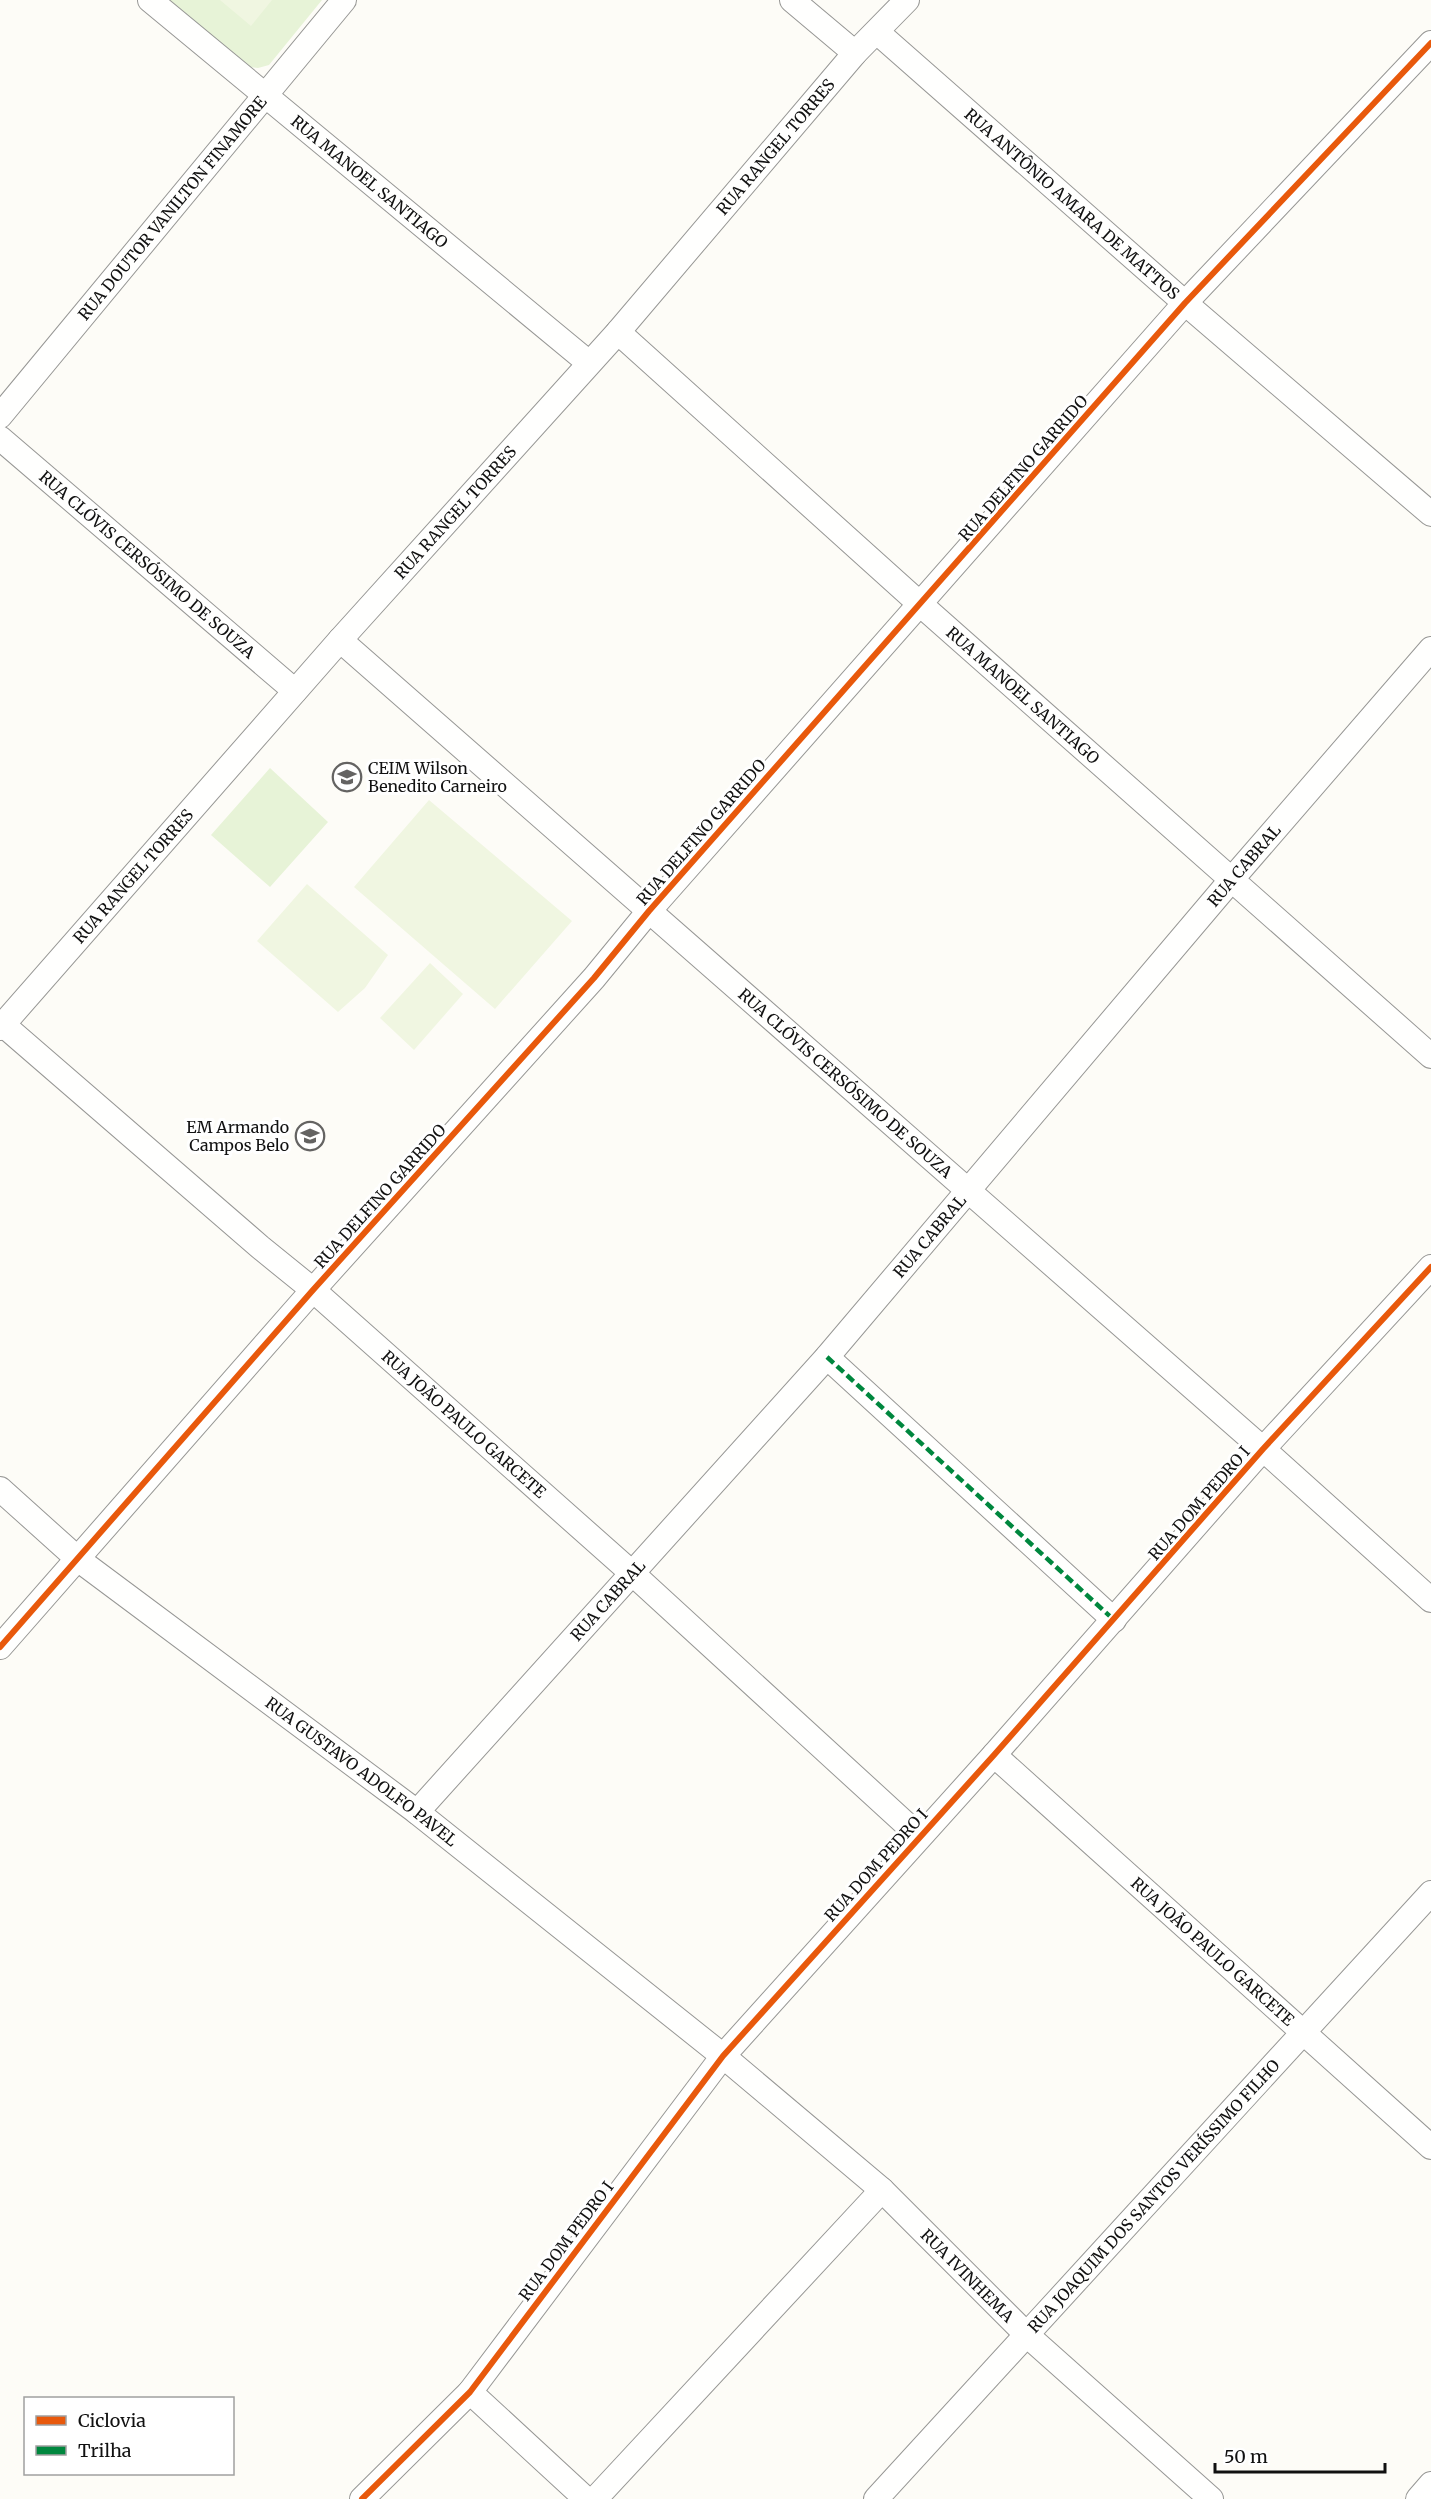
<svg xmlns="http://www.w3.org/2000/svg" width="1431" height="2499" font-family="Merriweather,serif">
<rect width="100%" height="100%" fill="#fdfcf7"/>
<path fill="#e7f3d7" d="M 168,0 L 322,0 L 269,65 L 258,68 L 250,67 Z
M 270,768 L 328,822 L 270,887 L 211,835 Z"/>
<path fill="#f0f6e1" d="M 220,0 L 272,0 L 251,26 Z
M 429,800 L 572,921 L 495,1009 L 354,887 Z
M 307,884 L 388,955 L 365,988 L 338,1012 L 257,941 Z
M 430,963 L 463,994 L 414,1050 L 380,1018 Z"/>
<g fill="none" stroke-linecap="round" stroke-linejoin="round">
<g stroke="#979795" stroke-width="26">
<g id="minor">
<path id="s1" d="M 150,0 L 589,363"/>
<path d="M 792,0 L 855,53"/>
<path id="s2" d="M 877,32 L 1185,303 L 1431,514"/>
<path id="s3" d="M 618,332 L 920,604 L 1431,1056"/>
<path id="s4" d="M 0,416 L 344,0"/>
<path id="s5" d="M 0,438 L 295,691"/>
<path id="s6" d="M 340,640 L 1263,1449 L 1431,1600"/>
<path id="s7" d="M 0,1022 L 260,1247 L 313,1290 L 633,1574 L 919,1836"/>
<path id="s8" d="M 0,1028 L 340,640 L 618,332 L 855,53 L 907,0"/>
<path d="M 827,1357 L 1114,1620"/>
<path id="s9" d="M 0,1489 L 79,1560 L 417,1812 L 723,2056 L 882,2190 L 1028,2336 L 1211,2499"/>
<path d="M 0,1647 L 313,1290 L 594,978 L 649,911 L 1185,303 L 1431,43"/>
<path id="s10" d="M 994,1755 L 1431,2147"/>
<path id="s11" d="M 417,1812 L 827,1357 L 1232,879 L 1431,649"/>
<path d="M 470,2392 L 586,2499"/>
<path d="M 362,2499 L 470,2392 L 723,2056 L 994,1755 L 1263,1449 L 1431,1267"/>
<path d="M 595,2499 L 882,2190"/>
<path id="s12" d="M 876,2499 L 1431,1893"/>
<path d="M 1418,2499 L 1431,2484"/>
</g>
</g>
<use href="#minor" stroke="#fffffe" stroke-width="24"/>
<path stroke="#00873e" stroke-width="4.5" stroke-dasharray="9 4.5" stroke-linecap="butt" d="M 827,1357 L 1114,1620"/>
<g stroke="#fff" stroke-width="10">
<path id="cycleway" d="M 0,1647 L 313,1290 L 594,978 L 649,911 L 1185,303 L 1431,43
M 362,2499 L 470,2392 L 723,2056 L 994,1755 L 1263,1449 L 1431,1267"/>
</g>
<use href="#cycleway" stroke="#e8590c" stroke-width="6"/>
</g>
<defs>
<g id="school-ring" transform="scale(1.5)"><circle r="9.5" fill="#fff" stroke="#646362" stroke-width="1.5"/><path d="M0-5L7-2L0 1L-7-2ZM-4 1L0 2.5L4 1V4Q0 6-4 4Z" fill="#646362"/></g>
</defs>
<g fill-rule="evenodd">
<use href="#school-ring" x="347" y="777"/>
<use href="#school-ring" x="310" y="1136"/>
</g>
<g text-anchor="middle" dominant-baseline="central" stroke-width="6" stroke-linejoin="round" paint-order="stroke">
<g font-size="16" fill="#111" stroke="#fff">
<text stroke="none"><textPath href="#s8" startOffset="1174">RUA RANGEL TORRES</textPath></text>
<text stroke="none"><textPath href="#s1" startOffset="285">RUA MANOEL SANTIAGO</textPath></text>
<text stroke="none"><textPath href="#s2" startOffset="260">RUA ANTÔNIO AMARA DE MATTOS</textPath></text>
<text stroke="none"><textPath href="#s4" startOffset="270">RUA DOUTOR VANILTON FINAMORE</textPath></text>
<text transform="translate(1023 468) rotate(-49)">RUA DELFINO GARRIDO</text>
<text stroke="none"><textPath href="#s8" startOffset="688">RUA RANGEL TORRES</textPath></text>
<text stroke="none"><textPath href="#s5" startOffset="194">RUA CLÓVIS CERSÓSIMO DE SOUZA</textPath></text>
<text stroke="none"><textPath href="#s3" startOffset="544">RUA MANOEL SANTIAGO</textPath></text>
<text transform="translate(701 832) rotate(-49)">RUA DELFINO GARRIDO</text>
<text stroke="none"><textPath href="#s11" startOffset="1257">RUA CABRAL</textPath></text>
<text stroke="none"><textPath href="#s8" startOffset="202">RUA RANGEL TORRES</textPath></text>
<text stroke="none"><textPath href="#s6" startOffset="672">RUA CLÓVIS CERSÓSIMO DE SOUZA</textPath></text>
<text transform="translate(380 1196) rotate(-48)">RUA DELFINO GARRIDO</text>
<text stroke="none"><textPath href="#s11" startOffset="771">RUA CABRAL</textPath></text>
<text stroke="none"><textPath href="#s7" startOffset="614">RUA JOÃO PAULO GARCETE</textPath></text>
<text transform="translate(1199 1503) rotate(-49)">RUA DOM PEDRO I</text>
<text stroke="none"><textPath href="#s11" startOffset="285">RUA CABRAL</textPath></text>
<text stroke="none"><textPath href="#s9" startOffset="459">RUA GUSTAVO ADOLFO PAVEL</textPath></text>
<text transform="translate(876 1865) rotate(-48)">RUA DOM PEDRO I</text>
<text stroke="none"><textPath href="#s10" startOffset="294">RUA JOÃO PAULO GARCETE</textPath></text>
<text stroke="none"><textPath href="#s12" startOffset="411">RUA JOAQUIM DOS SANTOS VERÍSSIMO FILHO</textPath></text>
<text transform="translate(566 2241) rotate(-53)">RUA DOM PEDRO I</text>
<text stroke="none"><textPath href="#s9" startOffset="1248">RUA IVINHEMA</textPath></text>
</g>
<g font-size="16" fill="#111" stroke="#fff" text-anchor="start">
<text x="368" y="768">CEIM Wilson<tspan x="368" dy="18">Benedito Carneiro</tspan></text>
<text x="289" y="1127" text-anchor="end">EM Armando<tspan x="289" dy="18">Campos Belo</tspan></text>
</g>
</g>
<rect x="24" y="2397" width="210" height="78" fill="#ffffff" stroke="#a0a0a0" stroke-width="1.5"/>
<rect x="36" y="2416" width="30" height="9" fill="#e8590c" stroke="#a0a0a0" stroke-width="1.5"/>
<text x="78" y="2427" font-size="18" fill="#111111">Ciclovia</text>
<rect x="36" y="2446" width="30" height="9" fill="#00873e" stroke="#a0a0a0" stroke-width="1.5"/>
<text x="78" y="2457" font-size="18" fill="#111111">Trilha</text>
<path d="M1215 2463v9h170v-9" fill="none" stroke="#111111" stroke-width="3"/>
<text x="1224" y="2463" font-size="18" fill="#111111" stroke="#ffffff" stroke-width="4.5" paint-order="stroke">50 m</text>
</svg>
